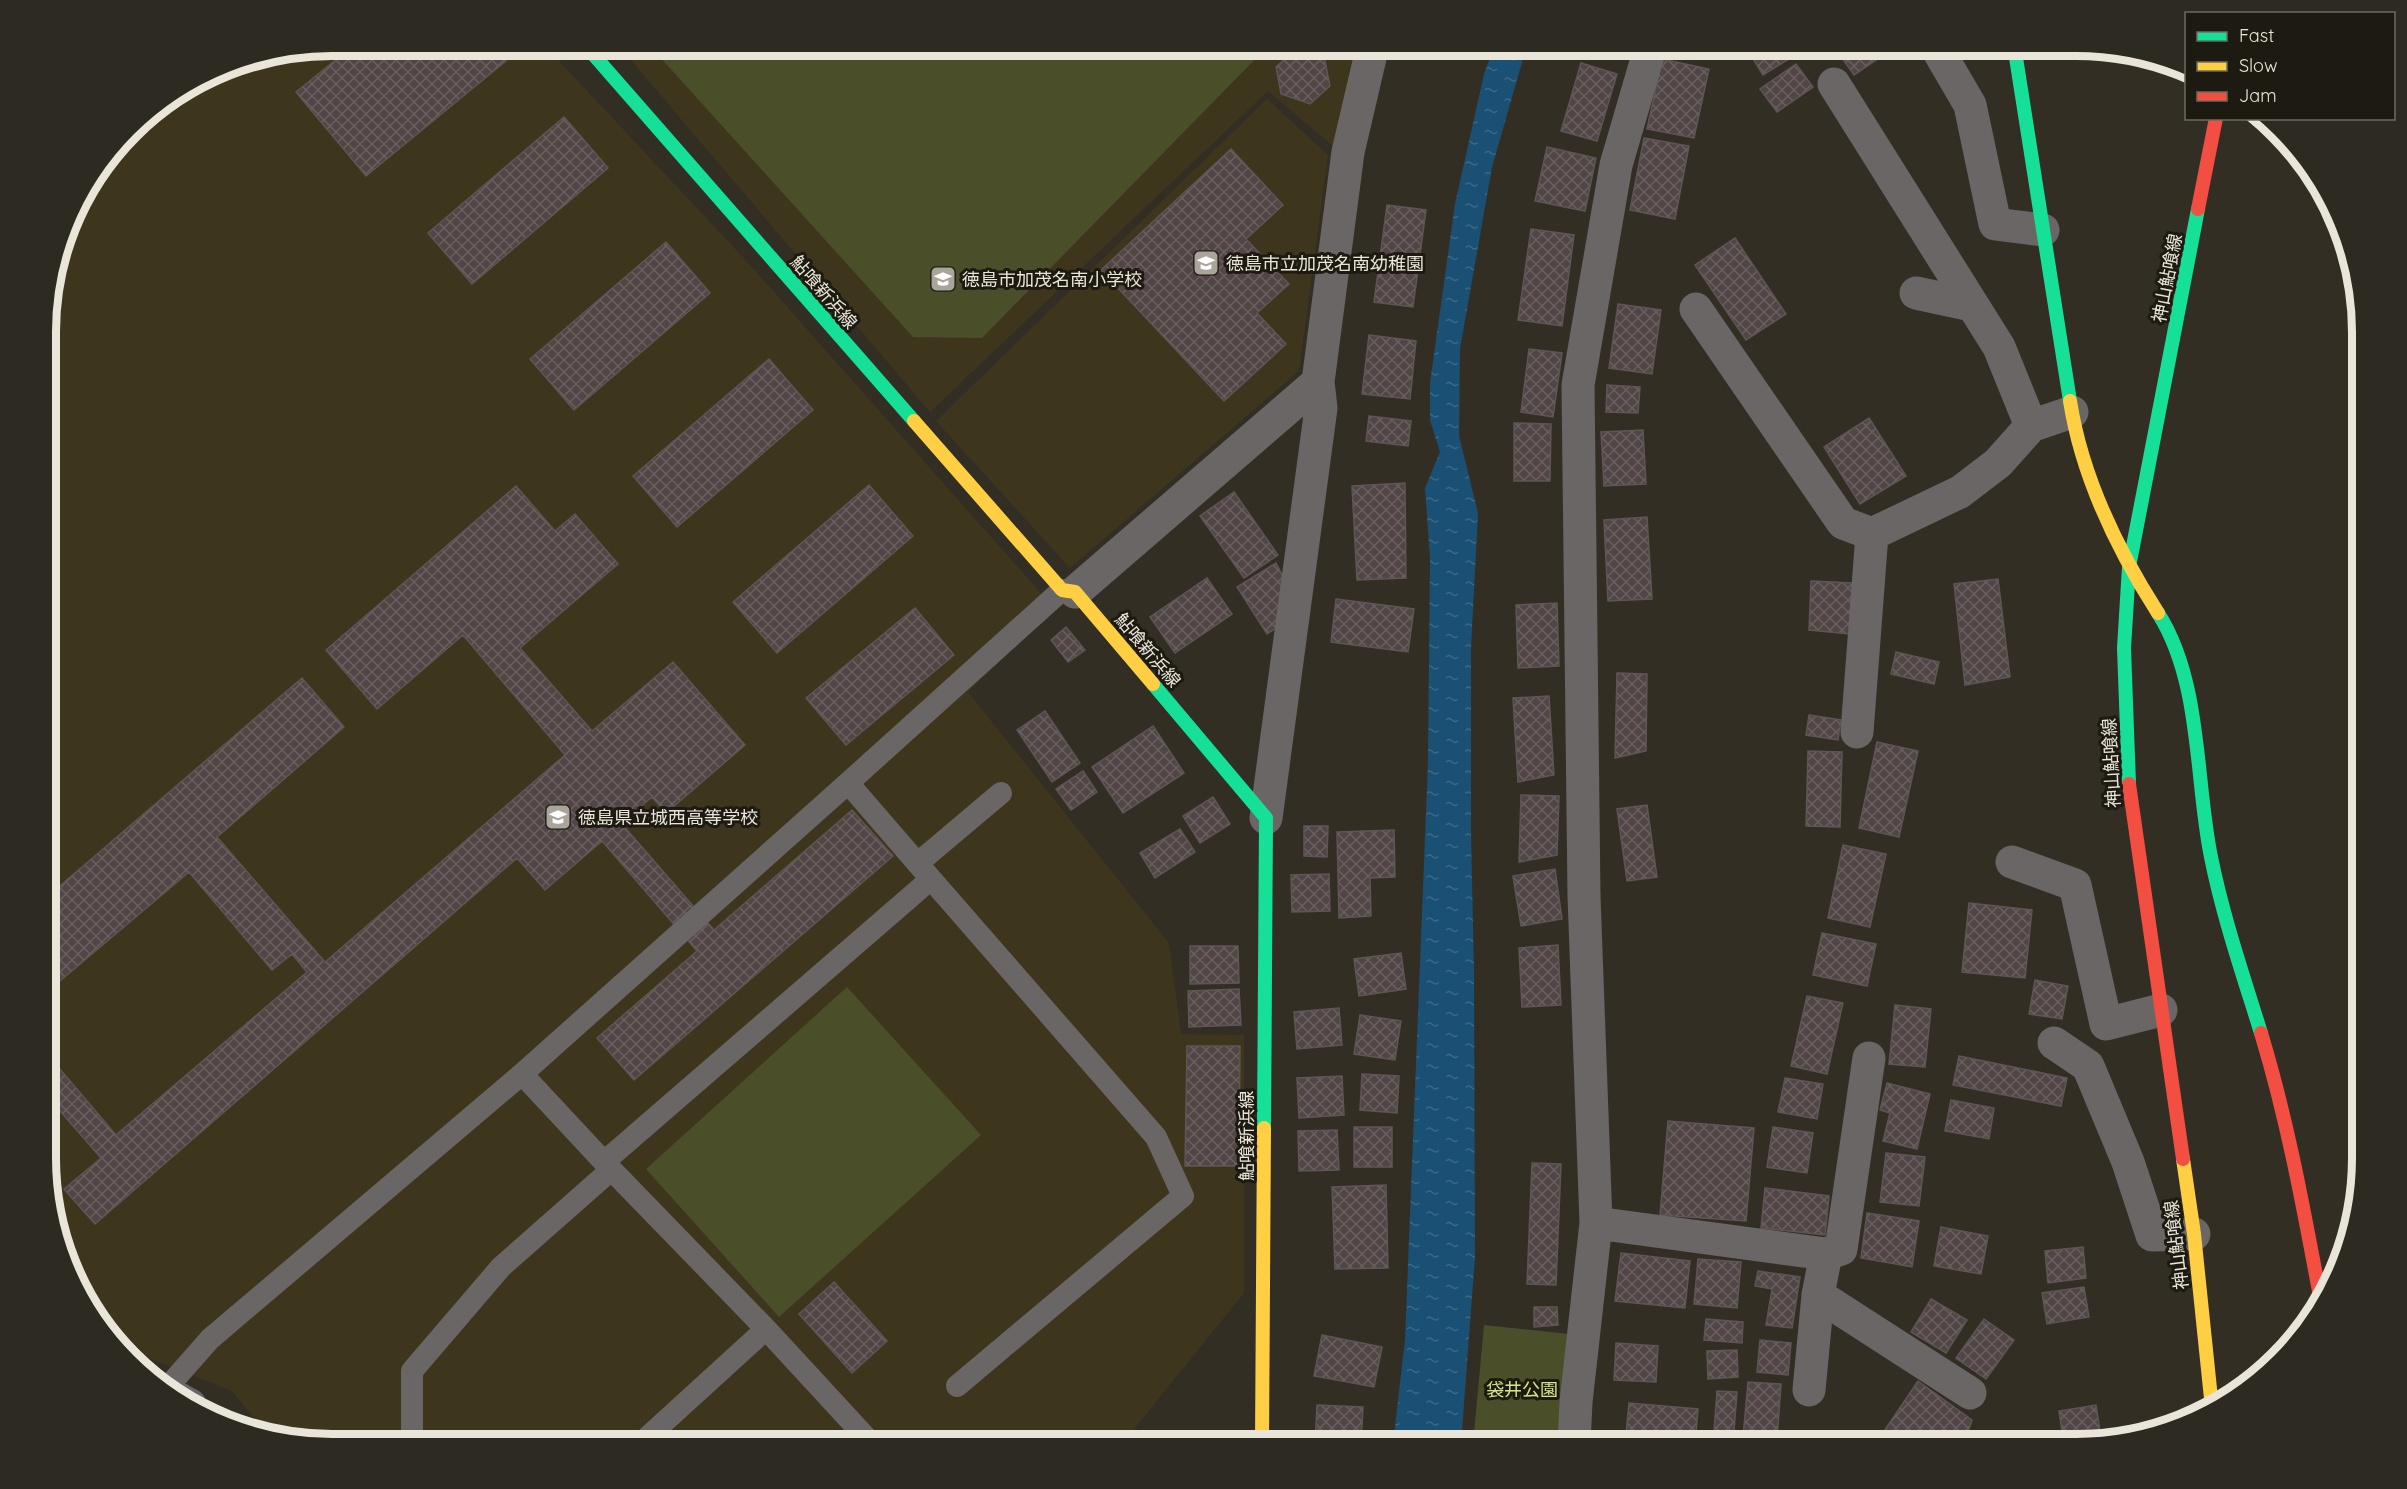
<svg xmlns="http://www.w3.org/2000/svg" width="2407" height="1489" font-family="Quicksand,'Noto Sans JP',sans-serif">
<defs>
<pattern id="water-ripples" width="26" height="14" patternUnits="userSpaceOnUse" patternTransform="scale(1.5)"><rect width="26" height="14" fill="#1a5073"/><path d="M2 4q2-2 4 0t4 0M15 11q2-2 4 0t4 0" fill="none" stroke="#3b6986"/></pattern>
<pattern id="building-cross-hatch" width="8" height="8" patternUnits="userSpaceOnUse" patternTransform="scale(1.5)"><rect width="8" height="8" fill="#514546"/><path d="M0 0l8 8M0 8l8-8" fill="none" stroke="#6a6060"/></pattern>
</defs>
<rect width="100%" height="100%" fill="#332e24"/>
<path fill="#3e351d" d="M 331,45 L 544,45 L 743,257 L 1055,609 L 968,692 L 1169,943 L 1181,1034 L 1244,1035 L 1244,1293 L 1122,1444 L 331,1444 L 266,1433 L 232,1391 L 149,1358 L 81,1293 L 47,1195 L 47,294 L 75,204 L 142,116 L 222,67 Z
M 618,45 L 1358,45 L 1333,146 L 1268,91 L 930,412 Z
M 1267,99 L 1328,155 L 1299,371 L 1070,568 L 936,421 Z"/>
<path fill="#4a4f29" d="M 649,45 L 1269,45 L 982,338 L 913,337 Z
M 847,987 L 981,1135 L 779,1317 L 646,1169 Z
M 1484,1325 L 1569,1334 L 1561,1444 L 1473,1444 Z"/>
<path fill="url(#water-ripples)" d="M 1495,45 L 1527,45 L 1492,167 L 1460,349 L 1459,436 L 1478,513 L 1471,648 L 1471,834 L 1474,972 L 1475,1256 L 1461,1444 L 1393,1444 L 1405,1340 L 1428,762 L 1430,558 L 1425,488 L 1440,452 L 1430,420 L 1430,383 L 1455,204 L 1484,74 Z"/>
<path fill="url(#building-cross-hatch)" stroke="#5d5654" stroke-width="1.5" d="M 354,45 L 493,45 L 506,61 L 366,176 L 296,92 Z
M 1578,45 L 1629,45 L 1627,55 Z
M 1753,45 L 1785,45 L 1792,57 L 1763,75 L 1747,49 Z
M 1833,45 L 1874,45 L 1882,56 L 1854,75 Z
M 1297,48 L 1324,56 L 1330,86 L 1310,104 L 1281,94 L 1276,67 Z
M 1662,59 L 1709,69 L 1694,138 L 1647,129 Z
M 1581,63 L 1617,74 L 1597,141 L 1561,131 Z
M 1796,64 L 1813,87 L 1777,112 L 1760,89 Z
M 564,117 L 608,168 L 472,284 L 428,233 Z
M 1644,138 L 1689,146 L 1675,219 L 1630,210 Z
M 1547,147 L 1596,158 L 1585,211 L 1535,201 Z
M 1231,149 L 1283,205 L 1246,239 L 1289,284 L 1257,313 L 1286,344 L 1224,401 L 1101,270 Z
M 1387,205 L 1426,210 L 1413,307 L 1374,302 Z
M 1531,229 L 1574,235 L 1562,326 L 1518,320 Z
M 1735,238 L 1786,314 L 1746,340 L 1695,265 Z
M 666,242 L 710,293 L 574,410 L 530,359 Z
M 1618,304 L 1661,310 L 1652,374 L 1609,368 Z
M 1369,335 L 1416,341 L 1410,399 L 1362,394 Z
M 1529,349 L 1562,353 L 1553,417 L 1521,412 Z
M 769,359 L 813,410 L 677,527 L 633,476 Z
M 1607,385 L 1640,387 L 1638,413 L 1606,412 Z
M 1369,416 L 1411,421 L 1408,446 L 1366,441 Z
M 1869,418 L 1906,476 L 1860,504 L 1824,447 Z
M 1514,423 L 1551,424 L 1550,481 L 1514,481 Z
M 1643,430 L 1646,484 L 1604,486 L 1601,432 Z
M 1405,483 L 1406,578 L 1357,580 L 1352,486 Z
M 869,485 L 913,536 L 777,653 L 733,602 Z
M 516,486 L 555,531 L 575,514 L 618,564 L 520,648 L 592,731 L 673,662 L 745,745 L 666,813 L 652,797 L 621,823 L 714,930 L 852,810 L 893,856 L 634,1080 L 597,1038 L 697,951 L 602,841 L 545,890 L 517,858 L 95,1224 L 64,1189 L 101,1158 L 47,1096 L 47,1054 L 116,1135 L 307,972 L 292,954 L 272,970 L 189,872 L 47,992 L 47,897 L 302,678 L 344,727 L 217,837 L 325,962 L 565,755 L 463,635 L 377,709 L 326,650 Z
M 1234,492 L 1278,555 L 1244,578 L 1200,516 Z
M 1647,517 L 1652,599 L 1608,601 L 1604,520 Z
M 1276,563 L 1283,577 L 1276,628 L 1267,634 L 1237,587 Z
M 1207,578 L 1232,614 L 1175,653 L 1150,617 Z
M 1998,579 L 2010,677 L 1965,685 L 1954,584 Z
M 1811,581 L 1852,583 L 1850,634 L 1809,630 Z
M 1336,599 L 1414,609 L 1408,652 L 1331,642 Z
M 1557,603 L 1559,666 L 1518,668 L 1516,605 Z
M 915,608 L 954,655 L 846,745 L 806,698 Z
M 1066,627 L 1085,650 L 1068,662 L 1051,640 Z
M 1896,652 L 1939,662 L 1934,684 L 1891,674 Z
M 1617,673 L 1647,674 L 1646,751 L 1615,758 Z
M 1549,696 L 1554,775 L 1518,782 L 1513,698 Z
M 1045,711 L 1080,763 L 1052,782 L 1017,730 Z
M 1809,715 L 1841,720 L 1838,740 L 1806,735 Z
M 1153,726 L 1184,773 L 1123,813 L 1092,767 Z
M 1877,742 L 1918,751 L 1899,837 L 1859,828 Z
M 1808,751 L 1842,752 L 1840,827 L 1806,826 Z
M 1083,771 L 1097,792 L 1071,810 L 1056,789 Z
M 1521,795 L 1559,796 L 1557,855 L 1519,862 Z
M 1213,797 L 1230,824 L 1200,843 L 1183,816 Z
M 1647,805 L 1657,877 L 1627,881 L 1617,809 Z
M 1304,826 L 1328,826 L 1327,857 L 1304,856 Z
M 1180,829 L 1195,852 L 1155,878 L 1140,853 Z
M 1394,830 L 1395,877 L 1370,878 L 1371,916 L 1339,918 L 1337,832 Z
M 1843,845 L 1886,854 L 1870,927 L 1828,918 Z
M 1555,869 L 1562,919 L 1521,926 L 1513,876 Z
M 1329,874 L 1330,911 L 1292,912 L 1291,875 Z
M 1969,903 L 2032,910 L 2025,978 L 1962,972 Z
M 1822,933 L 1876,944 L 1867,986 L 1813,975 Z
M 1558,945 L 1561,1005 L 1522,1007 L 1519,948 Z
M 1190,946 L 1238,946 L 1239,983 L 1190,984 Z
M 1401,953 L 1406,989 L 1359,996 L 1354,959 Z
M 2035,980 L 2068,986 L 2062,1019 L 2029,1014 Z
M 1239,989 L 1241,1025 L 1189,1027 L 1188,991 Z
M 1807,996 L 1843,1003 L 1827,1074 L 1791,1066 Z
M 1895,1005 L 1931,1009 L 1925,1067 L 1889,1064 Z
M 1339,1008 L 1342,1045 L 1297,1049 L 1294,1012 Z
M 1360,1015 L 1401,1021 L 1395,1060 L 1354,1054 Z
M 1187,1046 L 1240,1046 L 1239,1166 L 1185,1166 Z
M 1959,1056 L 2067,1078 L 2061,1106 L 1953,1085 Z
M 1362,1074 L 1399,1076 L 1397,1113 L 1360,1110 Z
M 1342,1076 L 1344,1115 L 1299,1118 L 1297,1078 Z
M 1785,1078 L 1823,1084 L 1817,1119 L 1778,1112 Z
M 1887,1083 L 1930,1094 L 1917,1149 L 1883,1141 L 1890,1113 L 1880,1110 Z
M 1951,1100 L 1994,1108 L 1989,1139 L 1945,1131 Z
M 1668,1121 L 1754,1128 L 1746,1221 L 1660,1215 Z
M 1354,1127 L 1392,1127 L 1392,1167 L 1354,1167 Z
M 1773,1127 L 1813,1133 L 1807,1173 L 1767,1167 Z
M 1337,1130 L 1339,1170 L 1299,1171 L 1298,1131 Z
M 1886,1153 L 1925,1157 L 1919,1206 L 1880,1202 Z
M 1532,1163 L 1561,1164 L 1556,1285 L 1527,1284 Z
M 1386,1185 L 1388,1268 L 1335,1269 L 1332,1187 Z
M 1765,1188 L 1829,1196 L 1825,1235 L 1761,1228 Z
M 1867,1213 L 1919,1221 L 1912,1267 L 1861,1258 Z
M 1941,1227 L 1988,1236 L 1981,1274 L 1934,1266 Z
M 2083,1247 L 2086,1278 L 2048,1283 L 2045,1251 Z
M 1621,1253 L 1690,1261 L 1685,1308 L 1615,1301 Z
M 1698,1259 L 1741,1262 L 1737,1308 L 1694,1304 Z
M 1758,1271 L 1800,1277 L 1792,1328 L 1766,1325 L 1772,1289 L 1755,1286 Z
M 834,1282 L 887,1341 L 852,1373 L 799,1314 Z
M 2084,1287 L 2089,1317 L 2047,1324 L 2042,1293 Z
M 1931,1299 L 1967,1320 L 1946,1353 L 1911,1332 Z
M 1534,1307 L 1557,1307 L 1558,1325 L 1534,1327 Z
M 1706,1319 L 1743,1322 L 1742,1343 L 1704,1340 Z
M 1984,1319 L 2014,1340 L 1986,1379 L 1956,1358 Z
M 1322,1335 L 1382,1347 L 1374,1387 L 1314,1376 Z
M 1760,1340 L 1791,1343 L 1788,1375 L 1757,1372 Z
M 1616,1343 L 1658,1346 L 1656,1382 L 1614,1380 Z
M 1737,1350 L 1738,1377 L 1708,1379 L 1707,1351 Z
M 1918,1381 L 1972,1420 L 1964,1443 L 1876,1443 Z
M 1748,1382 L 1781,1384 L 1777,1440 L 1743,1437 Z
M 1717,1391 L 1737,1392 L 1733,1444 L 1713,1444 Z
M 1629,1403 L 1698,1409 L 1695,1444 L 1625,1444 Z
M 1317,1405 L 1363,1407 L 1361,1444 L 1315,1444 Z
M 2096,1405 L 2100,1431 L 2063,1438 L 2059,1411 Z"/>
<g fill="none" stroke-linecap="round" stroke-linejoin="round">
<path stroke="#6a6665" stroke-width="22" d="M 848,783 L 1062,590
M 918,863 L 1001,793
M 604,1162 L 522,1074 L 848,783 L 931,879
M 166,1389 L 210,1339 L 522,1074
M 412,1444 L 412,1371 L 501,1267 L 611,1170
M 640,1444 L 766,1329
M 872,1444 L 766,1329 L 604,1162 L 931,879 L 1156,1137 L 1183,1196 L 957,1386"/>
<path stroke="#6a6665" stroke-width="33" d="M 1935,45 L 1970,105 L 1995,224 L 2043,230
M 1834,84 L 1999,347 L 2031,426
M 1916,293 L 1972,305
M 1696,309 L 1843,523 L 1872,534 L 1857,732
M 1872,534 L 1960,492 L 1998,463 L 2031,426 L 2072,412
M 1075,592 L 1318,382
M 1266,818 L 1321,408 L 1318,382 L 1348,152 L 1373,45
M 2012,862 L 2075,885 L 2106,1024 L 2161,1010
M 2054,1043 L 2088,1066 L 2128,1162 L 2152,1235 L 2194,1234
M 1596,1223 L 1826,1254 L 1818,1295 L 1970,1393
M 1826,1254 L 1841,1249 L 1869,1058
M 1809,1390 L 1818,1295
M 170,1394 L 190,1405
M 1574,1444 L 1576,1402 L 1596,1223 L 1584,896 L 1578,385 L 1616,165 L 1651,45"/>
<path stroke="#16e098" stroke-width="14" d="M 585,45 L 914,421
M 2014,45 L 2070,401
M 2158,613 C 2202,682 2195,779 2211,857 C 2223,917 2243,975 2261,1033
M 1153,684 L 1266,818 L 1264,1128
M 2129,784 L 2124,648 L 2129,567 L 2198,209"/>
<path stroke="#ffcf43" stroke-width="14" d="M 2070,401 C 2082,478 2117,549 2158,613
M 914,421 L 1062,590 L 1075,592 L 1153,684
M 2183,1159 L 2194,1234 L 2212,1408
M 1262,1444 L 1264,1128"/>
<path stroke="#f24e42" stroke-width="14" d="M 2198,209 L 2216,118
M 2129,784 L 2183,1159
M 2261,1033 C 2288,1122 2304,1211 2321,1302"/>
</g>
<defs>
<g id="school-square" transform="scale(1.35)"><rect x="-9" y="-9" width="18" height="18" rx="4" fill="#aaa59a" stroke="#1d1a11"/><path d="M0-5L7-2L0 1L-7-2ZM-4 1L0 2.5L4 1V4Q0 6-4 4Z" fill="#fff"/></g>
</defs>
<g fill-rule="evenodd">
<use href="#school-square" x="1206" y="263"/>
<use href="#school-square" x="943" y="279"/>
<use href="#school-square" x="558" y="817"/>
</g>
<g text-anchor="middle" dominant-baseline="central" stroke-width="6" stroke-linejoin="round" paint-order="stroke">
<g font-size="18" fill="#eae5d9" stroke="#1d1a11" text-anchor="start">
<text x="1226" y="263">徳島市立加茂名南幼稚園</text>
<text x="962" y="279">徳島市加茂名南小学校</text>
<text x="578" y="817">徳島県立城西高等学校</text>
</g>
<g font-size="18" fill="#eae5d9" stroke="#1d1a11">
<text transform="translate(2167 278) rotate(-79)">神山鮎喰線</text>
<text transform="translate(824 292) rotate(49)">鮎喰新浜線</text>
<text transform="translate(1148 650) rotate(50)">鮎喰新浜線</text>
<text transform="translate(2111 763) rotate(-93)">神山鮎喰線</text>
<text transform="translate(1246 1136) rotate(-90)">鮎喰新浜線</text>
<text transform="translate(2176 1245) rotate(-97)">神山鮎喰線</text>
</g>
<g font-size="18" fill="#d7e587" stroke="#1d1a11">
<text x="1522" y="1389">袋井公園</text>
</g>
</g>
<path d="M0 0H2407V1489H0ZM332 56H2076A276 276 0 0 1 2352 332V1158A276 276 0 0 1 2076 1434H332A276 276 0 0 1 56 1158V332A276 276 0 0 1 332 56Z" fill="#2d2a21" fill-rule="evenodd"/>
<path fill="none" stroke="#eae5d9" stroke-width="8" d="M332 56H2076A276 276 0 0 1 2352 332V1158A276 276 0 0 1 2076 1434H332A276 276 0 0 1 56 1158V332A276 276 0 0 1 332 56Z"/>
<rect x="2185" y="12" width="210" height="108" fill="#1d1a11" stroke="#6f6b61" stroke-width="1.5"/>
<rect x="2197" y="32" width="30" height="9" fill="#16e098" stroke="#6f6b61" stroke-width="1.5"/>
<text x="2239" y="42" font-size="18" fill="#eae5d9">Fast</text>
<rect x="2197" y="62" width="30" height="9" fill="#ffcf43" stroke="#6f6b61" stroke-width="1.5"/>
<text x="2239" y="72" font-size="18" fill="#eae5d9">Slow</text>
<rect x="2197" y="92" width="30" height="9" fill="#f24e42" stroke="#6f6b61" stroke-width="1.5"/>
<text x="2239" y="102" font-size="18" fill="#eae5d9">Jam</text>
</svg>
